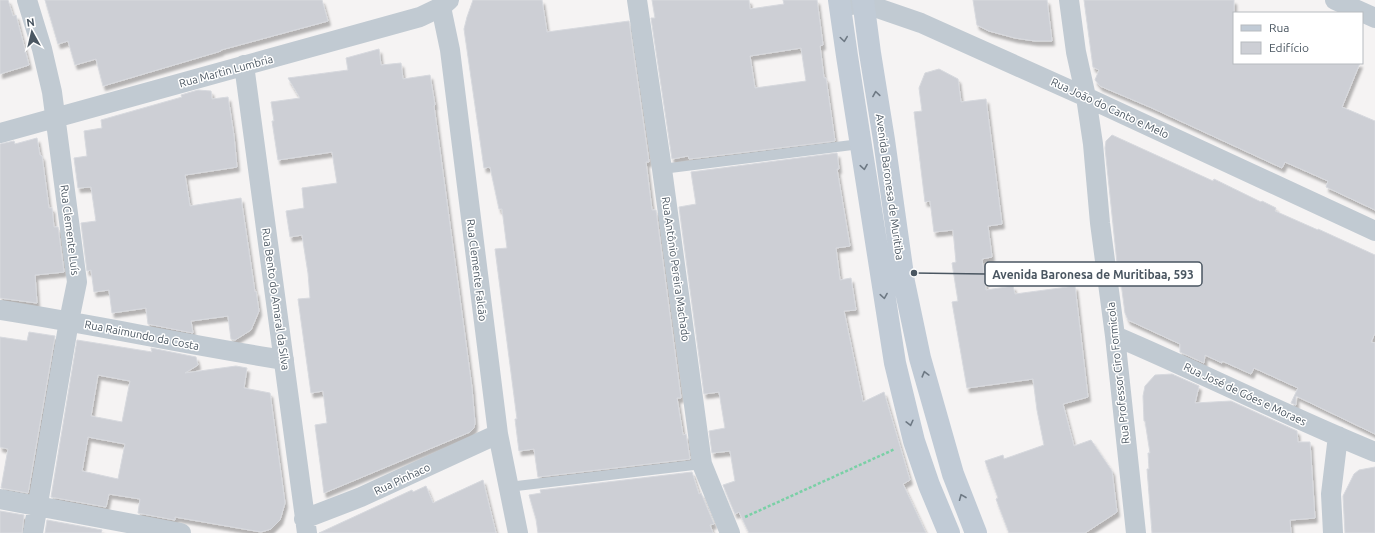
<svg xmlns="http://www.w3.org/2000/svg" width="1375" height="533" font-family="Ubuntu,sans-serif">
<defs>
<filter id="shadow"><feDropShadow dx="2.5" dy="4.5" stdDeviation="1" flood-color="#0004"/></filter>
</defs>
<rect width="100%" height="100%" fill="#f5f3f3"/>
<path fill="#cdcfd5" stroke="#d7d9de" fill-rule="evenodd" filter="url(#shadow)" d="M 0,0 L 8,0 L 13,16 L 16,15 L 29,65 L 0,74 Z
M 45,0 L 322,0 L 328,21 L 221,50 L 221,51 L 103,86 L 96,59 L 75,65 L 68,41 L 58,44 Z
M 473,0 L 542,0 L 547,32 L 629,21 L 649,162 L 646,162 L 652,210 L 656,210 L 681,398 L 677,398 L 683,435 L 686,434 L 690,459 L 538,477 L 534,449 L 519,451 L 515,419 L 517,419 L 495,249 L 507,248 L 502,209 L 499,209 L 490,167 L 484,168 L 464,29 L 467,17 Z
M 652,0 L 749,0 L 750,9 L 784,4 L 783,0 L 817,0 L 823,45 L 820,46 L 824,78 L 826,78 L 835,141 L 689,159 L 688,156 L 672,159 L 651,18 L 655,18 ZM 801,48 L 806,81 L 755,88 L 750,56 Z
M 973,0 L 1047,0 L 1052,41 L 1035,41 L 1015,38 L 989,31 L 977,25 Z
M 1084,0 L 1234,0 L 1234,63 L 1360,63 L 1342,107 L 1375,121 L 1375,210 L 1326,187 L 1328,181 L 1285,162 L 1282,168 L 1152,108 L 1100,86 L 1095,80 L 1099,70 L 1093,67 Z
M 379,49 L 381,65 L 401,63 L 403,79 L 430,75 L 435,105 L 434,106 L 472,388 L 475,423 L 474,428 L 470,432 L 324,493 L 315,425 L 327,423 L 323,391 L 311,393 L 298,299 L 310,298 L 308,273 L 302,235 L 290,237 L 286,211 L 304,208 L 302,188 L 337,183 L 332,152 L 278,160 L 272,121 L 274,121 L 271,102 L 300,98 L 288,78 L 348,70 L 346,58 Z
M 939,69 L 958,79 L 961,102 L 986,99 L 1002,224 L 988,226 L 992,257 L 982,259 L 986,290 L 1013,286 L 1015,294 L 1075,286 L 1088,397 L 1063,404 L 1074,446 L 1091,440 L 1112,471 L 1117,512 L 1085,533 L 1009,533 L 996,499 L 998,498 L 985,461 L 1003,455 L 1004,459 L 1044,445 L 1037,410 L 1033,379 L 967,388 L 952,302 L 958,301 L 952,263 L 956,262 L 953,230 L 934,232 L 930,201 L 925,202 L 914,112 L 922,111 L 919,88 L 925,73 Z
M 198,90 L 211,91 L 212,99 L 228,97 L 234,136 L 237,167 L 185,175 L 190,206 L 241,198 L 255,292 L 256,291 L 259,311 L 251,330 L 235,340 L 231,339 L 228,316 L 191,321 L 193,333 L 148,324 L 146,308 L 112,313 L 109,290 L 94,292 L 91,270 L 87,271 L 81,223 L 96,221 L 91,187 L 78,188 L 74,158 L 87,156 L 84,131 L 102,128 L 101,120 L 182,97 L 181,95 Z
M 1112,135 L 1213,181 L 1214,179 L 1261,202 L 1262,201 L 1276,208 L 1275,211 L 1318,230 L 1318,229 L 1375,255 L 1375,333 L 1371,342 L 1375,343 L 1375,434 L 1296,396 L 1296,405 L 1291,403 L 1298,388 L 1254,368 L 1251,374 L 1222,361 L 1222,363 L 1205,355 L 1204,363 L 1180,352 L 1180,344 L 1128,320 L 1125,313 L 1121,283 L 1119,282 L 1105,148 L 1106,141 Z
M 37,138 L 40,155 L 42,156 L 49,208 L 52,208 L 54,227 L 58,227 L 64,272 L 35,275 L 37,303 L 0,298 L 0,144 L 14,141 L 15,144 Z
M 837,153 L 839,169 L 837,169 L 850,246 L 836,248 L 840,280 L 851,278 L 856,310 L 844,311 L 863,402 L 884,392 L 910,480 L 903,484 L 926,533 L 749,533 L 739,512 L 735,514 L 723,485 L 735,481 L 730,451 L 712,453 L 709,431 L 725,428 L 719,392 L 704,394 L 679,207 L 696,204 L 691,172 Z
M 29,332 L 55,336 L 28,493 L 1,488 L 8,449 L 0,447 L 0,337 L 27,341 Z
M 77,340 L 152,352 L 151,348 L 196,357 L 198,365 L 185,373 L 236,366 L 247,368 L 244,388 L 270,393 L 285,503 L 280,520 L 271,529 L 261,532 L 175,517 L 175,520 L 138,513 L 140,499 L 109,494 L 106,507 L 51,497 ZM 98,375 L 130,381 L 122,422 L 91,416 ZM 88,437 L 125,444 L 118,479 L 82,471 Z
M 1172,374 L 1199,386 L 1195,403 L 1231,401 L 1297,431 L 1298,442 L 1310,442 L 1315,518 L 1290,520 L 1291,533 L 1152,533 L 1147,469 L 1149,469 L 1148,453 L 1150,453 L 1145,421 L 1144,421 L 1143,396 L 1145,386 L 1155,375 Z
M 1375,467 L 1375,533 L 1345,533 L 1343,496 L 1354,474 L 1359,470 Z
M 692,472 L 699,494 L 701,493 L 714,524 L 710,525 L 713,533 L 538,533 L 536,519 L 529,495 L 541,493 L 540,490 Z
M 483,480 L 496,533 L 319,533 L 412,490 L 413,492 L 426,486 L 433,503 Z
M 0,511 L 24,515 L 22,533 L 0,533 Z
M 47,520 L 102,530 L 101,533 L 45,533 Z"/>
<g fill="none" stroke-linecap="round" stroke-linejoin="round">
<path stroke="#7ad0a6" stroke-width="2.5" stroke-dasharray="3 2" stroke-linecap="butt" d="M 745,517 L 895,449"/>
<path stroke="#c1cad2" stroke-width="10" d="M 662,169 L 860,144
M 508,487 L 702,464"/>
<path stroke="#c1cad2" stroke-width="20" d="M 27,0 L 42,49 L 52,92 L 77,282 L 69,321 L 33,533
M 637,0 L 662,169 L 702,464 L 730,533
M 1069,0 L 1076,52 L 1086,97 L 1093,144 L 1100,223 L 1115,336 L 1136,533
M 1335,0 L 1375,18
M 441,7 L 450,50 L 498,434 L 518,533
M 840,7 L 863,3 L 921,23 L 1086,97 L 1375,231
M 244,65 L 307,533
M 0,133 L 420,17 L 441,7 L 449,0
M 0,310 C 95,325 189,345 284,360
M 1115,336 C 1202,373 1287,416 1375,452
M 0,499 L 181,533
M 304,519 L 361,497 L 498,434
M 1333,533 L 1331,494 L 1338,436"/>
<path stroke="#c1cbd6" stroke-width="22" d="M 839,0 L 847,56 L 895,363 L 914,441 L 929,485 L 949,533
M 863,0 L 870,53 L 884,140 L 904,282 L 920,358 L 953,474 L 976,533"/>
</g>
<defs><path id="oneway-chevron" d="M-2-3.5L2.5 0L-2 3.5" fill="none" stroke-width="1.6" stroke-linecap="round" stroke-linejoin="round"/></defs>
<g stroke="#6e7984">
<use href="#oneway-chevron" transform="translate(844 39) rotate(82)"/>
<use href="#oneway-chevron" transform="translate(876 94) rotate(-99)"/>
<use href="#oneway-chevron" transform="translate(864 167) rotate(81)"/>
<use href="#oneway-chevron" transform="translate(884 296) rotate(81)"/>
<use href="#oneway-chevron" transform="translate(925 374) rotate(-105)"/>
<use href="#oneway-chevron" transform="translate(910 423) rotate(76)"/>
<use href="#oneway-chevron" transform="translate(962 497) rotate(-112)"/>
</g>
<g text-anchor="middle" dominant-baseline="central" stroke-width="3" stroke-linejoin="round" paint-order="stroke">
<g font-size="11" fill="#4a5661" stroke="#fff">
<text transform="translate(226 71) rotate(-15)">Rua Martin Lumbria</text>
<text transform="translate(1110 108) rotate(25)">Rua João do Canto e Melo</text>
<text transform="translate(890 187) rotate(82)">Avenida Baronesa de Muritiba</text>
<text transform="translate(70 230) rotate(83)">Rua Clemente Luís</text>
<text transform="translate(676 269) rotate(82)">Rua Antônio Pereira Machado</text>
<text transform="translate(477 270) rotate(83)">Rua Clemente Falcão</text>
<text transform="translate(276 299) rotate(82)">Rua Bento do Amaral da Silva</text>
<text transform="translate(142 335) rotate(11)">Rua Raimundo da Costa</text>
<text transform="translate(1118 373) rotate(-96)">Rua Professor Ciro Formicola</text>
<text transform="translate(1245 394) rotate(25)">Rua José de Góes e Moraes</text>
<text transform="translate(402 479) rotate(-25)">Rua Pinhaco</text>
</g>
</g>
<path fill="none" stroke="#4a5661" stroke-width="1.5" d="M914 273L985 274"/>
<circle fill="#4a5661" stroke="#fff" stroke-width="1.5" cx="914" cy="273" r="4"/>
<rect fill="#fff" stroke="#4a5661" stroke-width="1.5" x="985" y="262" width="217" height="24" rx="4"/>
<g font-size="12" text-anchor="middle" font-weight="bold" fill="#4a5661">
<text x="1093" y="279">Avenida Baronesa de Muritibaa, 593</text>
</g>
<rect x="1233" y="12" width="130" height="52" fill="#ffffff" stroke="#b7bbc0"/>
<rect x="1241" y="25" width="20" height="6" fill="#c1cbd6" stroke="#b7bbc0"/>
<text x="1269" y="32" font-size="12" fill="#4a5661">Rua</text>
<rect x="1241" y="42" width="20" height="12" fill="#cdcfd5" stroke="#b7bbc0"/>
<text x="1269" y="52" font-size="12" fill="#4a5661">Edifício</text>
<g transform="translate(32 32) rotate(352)" stroke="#ffffff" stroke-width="3" paint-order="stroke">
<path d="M0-3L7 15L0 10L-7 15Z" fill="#4a5661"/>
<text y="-6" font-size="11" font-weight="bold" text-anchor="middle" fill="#4a5661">N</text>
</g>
</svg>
